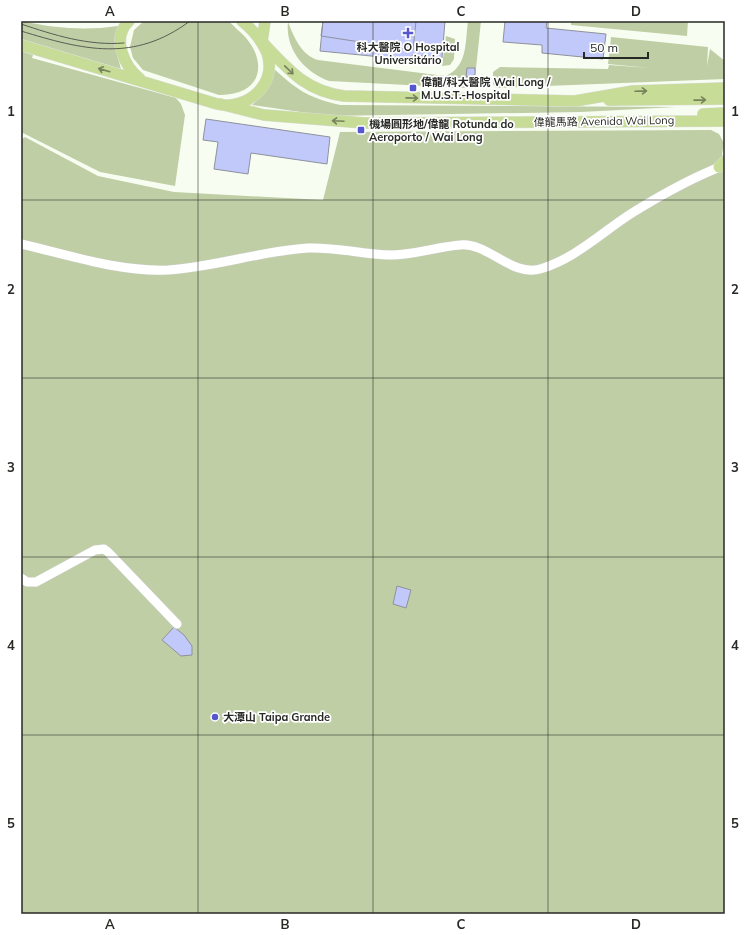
<svg xmlns="http://www.w3.org/2000/svg" width="746" height="935" font-family="Mulish,'Noto Sans SC',sans-serif">
<rect width="100%" height="100%" fill="#f8fdf1"/>
<path fill="#bfcea4" d="M 21,21 C 54,28 84,31 118,26 L 119,27 L 115,47 L 121,69 L 21,39 Z
M 144,21 C 166,21 187,21 208,21 C 214,21 222,19 227,21 C 231,22 235,28 239,31 C 269,57 265,96 219,95 L 143,70 L 133,58 L 130,47 L 134,30 Z
M 468,21 L 481,21 L 475,78 L 472,85 L 466,88 L 329,81 C 304,72 285,49 288,22 C 294,37 301,55 318,60 L 445,76 C 468,67 465,42 468,21 Z
M 571,21 L 688,21 L 687,36 L 571,25 Z
M 446,36 L 455,39 L 454,59 L 450,65 L 442,66 Z
M 611,37 L 708,47 L 707,66 L 710,49 L 725,61 L 725,79 L 496,88 L 493,84 L 493,72 L 500,67 L 608,69 L 609,65 L 650,68 L 608,64 Z
M 21,51 L 33,55 L 32,58 L 176,98 L 181,104 L 185,115 L 175,186 L 100,172 L 21,132 Z
M 271,66 C 296,89 306,97 340,105 L 676,107 L 581,112 L 328,116 L 252,105 C 267,92 268,84 271,66 Z
M 711,130 L 719,134 L 724,143 L 722,154 L 725,163 L 725,914 L 21,914 L 21,140 L 25,137 L 98,176 L 174,192 L 323,200 L 340,132 Z"/>
<path fill="#c1c9fa" stroke="#8f919c" d="M 323,21 L 445,21 L 442,58 L 412,55 L 412,60 L 320,51 Z
M 323,21 L 416,21 L 413,50 L 321,36 Z
M 505,21 L 547,21 L 546,28 L 606,34 L 603,59 L 542,53 L 542,45 L 503,42 Z
M 467,68 L 475,68 L 475,75 L 466,77 Z
M 206,119 L 330,137 L 327,164 L 251,153 L 248,174 L 214,169 L 218,142 L 203,140 Z
M 397,586 L 411,590 L 406,608 L 393,604 Z
M 174,627 L 184,635 L 192,646 L 192,655 L 181,656 L 162,640 Z"/>
<g fill="none" stroke-linecap="round" stroke-linejoin="round">
<g stroke="#c9cdc2" stroke-width="10">
<path id="minor" d="M 21,244 C 69,255 118,272 168,270 C 215,267 261,251 308,248 C 335,247 362,254 390,255 C 414,255 436,247 460,245 C 488,242 511,277 540,269 C 575,259 602,232 632,213 C 661,195 693,177 725,165
M 21,578 L 27,582 L 36,582 L 95,550 L 104,549 L 108,552 L 177,624"/>
</g>
<g stroke="#dcdddc" stroke-width="12">
<path id="major" d="M 129,21 C 111,38 124,66 140,79
M 262,42 C 288,69 305,91 344,96 L 575,101 L 633,91 L 725,88
M 262,42 L 265,21
M 21,45 L 217,104 C 247,111 278,84 267,53 C 262,41 252,29 242,21
M 609,100 L 725,99
M 220,104 L 264,115 L 364,123 L 725,121
M 703,114 L 725,113
M 719,167 L 725,161"/>
</g>
<use href="#minor" stroke="#fff" stroke-width="9"/>
<use href="#major" stroke="#c7dc96" stroke-width="11"/>
<path stroke="#5a5d56" stroke-width="1" d="M 21,24 C 54,35 88,46 124,43
M 21,31 C 83,50 134,63 190,21"/>
</g>
<defs><path id="oneway-shaft" d="M-6 0H5M1.5-3L5.5 0L1.5 3" fill="none" stroke-width="1.6" stroke-linecap="round" stroke-linejoin="round"/></defs>
<g stroke="#77825d">
<use href="#oneway-shaft" transform="translate(104 70) rotate(-164)"/>
<use href="#oneway-shaft" transform="translate(289 70) rotate(44)"/>
<use href="#oneway-shaft" transform="translate(641 91) rotate(-2)"/>
<use href="#oneway-shaft" transform="translate(412 98) rotate(1)"/>
<use href="#oneway-shaft" transform="translate(700 100) rotate(-1)"/>
<use href="#oneway-shaft" transform="translate(338 121) rotate(-177)"/>
</g>
<path fill="none" stroke="#272924" stroke-width="1" stroke-opacity="0.55" d="M 198,21 L 198,914M 373,21 L 373,914M 548,21 L 548,914M 21,200 L 725,200M 21,378 L 725,378M 21,557 L 725,557M 21,735 L 725,735"/>
<g fill="#5657ce" stroke="#fff" stroke-width="1.5">
<path d="M406 27h4v4h4v4h-4v4h-4v-4h-4v-4h4z"/>
<rect x="409" y="84" width="8" height="8" rx="2"/>
<rect x="357" y="126" width="8" height="8" rx="2"/>
<circle cx="215" cy="717" r="4"/>
</g>
<g text-anchor="middle" dominant-baseline="central" stroke-width="3.5" stroke-linejoin="round" paint-order="stroke">
<g font-size="11" font-weight="bold" fill="#272924" stroke="#fff" text-anchor="start">
<text x="408" y="47" text-anchor="middle">科大醫院 O Hospital<tspan x="408" dy="13">Universitário</tspan></text>
<text x="421" y="82">偉龍/科大醫院 Wai Long /<tspan x="421" dy="13">M.U.S.T.-Hospital</tspan></text>
<text x="369" y="124">機場圓形地/偉龍 Rotunda do<tspan x="369" dy="13">Aeroporto / Wai Long</tspan></text>
<text x="223" y="717">大潭山 Taipa Grande</text>
</g>
<g font-size="11" fill="#272924" stroke="#fff">
<text transform="translate(604 121) rotate(-1)">偉龍馬路 Avenida Wai Long</text>
</g>
</g>
<rect width="746" height="935" fill="none" stroke="#ffffff" stroke-width="44"/>
<path d="M584 52v6h64v-6" fill="none" stroke="#272924" stroke-width="2"/>
<text x="590" y="52" font-size="12" fill="#272924" stroke="#ffffff" stroke-width="3" paint-order="stroke">50 m</text>
<rect x="22" y="22" width="702" height="891" fill="none" stroke="#272924" stroke-width="1.5"/>
<g font-size="13" text-anchor="middle" font-weight="bold" fill="#272924">
<text x="110" y="16">A</text>
<text x="285" y="16">B</text>
<text x="461" y="16">C</text>
<text x="636" y="16">D</text>
<text x="11" y="116">1</text>
<text x="735" y="116">1</text>
<text x="11" y="294">2</text>
<text x="735" y="294">2</text>
<text x="11" y="472">3</text>
<text x="735" y="472">3</text>
<text x="11" y="650">4</text>
<text x="735" y="650">4</text>
<text x="11" y="828">5</text>
<text x="735" y="828">5</text>
<text x="110" y="929">A</text>
<text x="285" y="929">B</text>
<text x="461" y="929">C</text>
<text x="636" y="929">D</text>
</g>
</svg>
